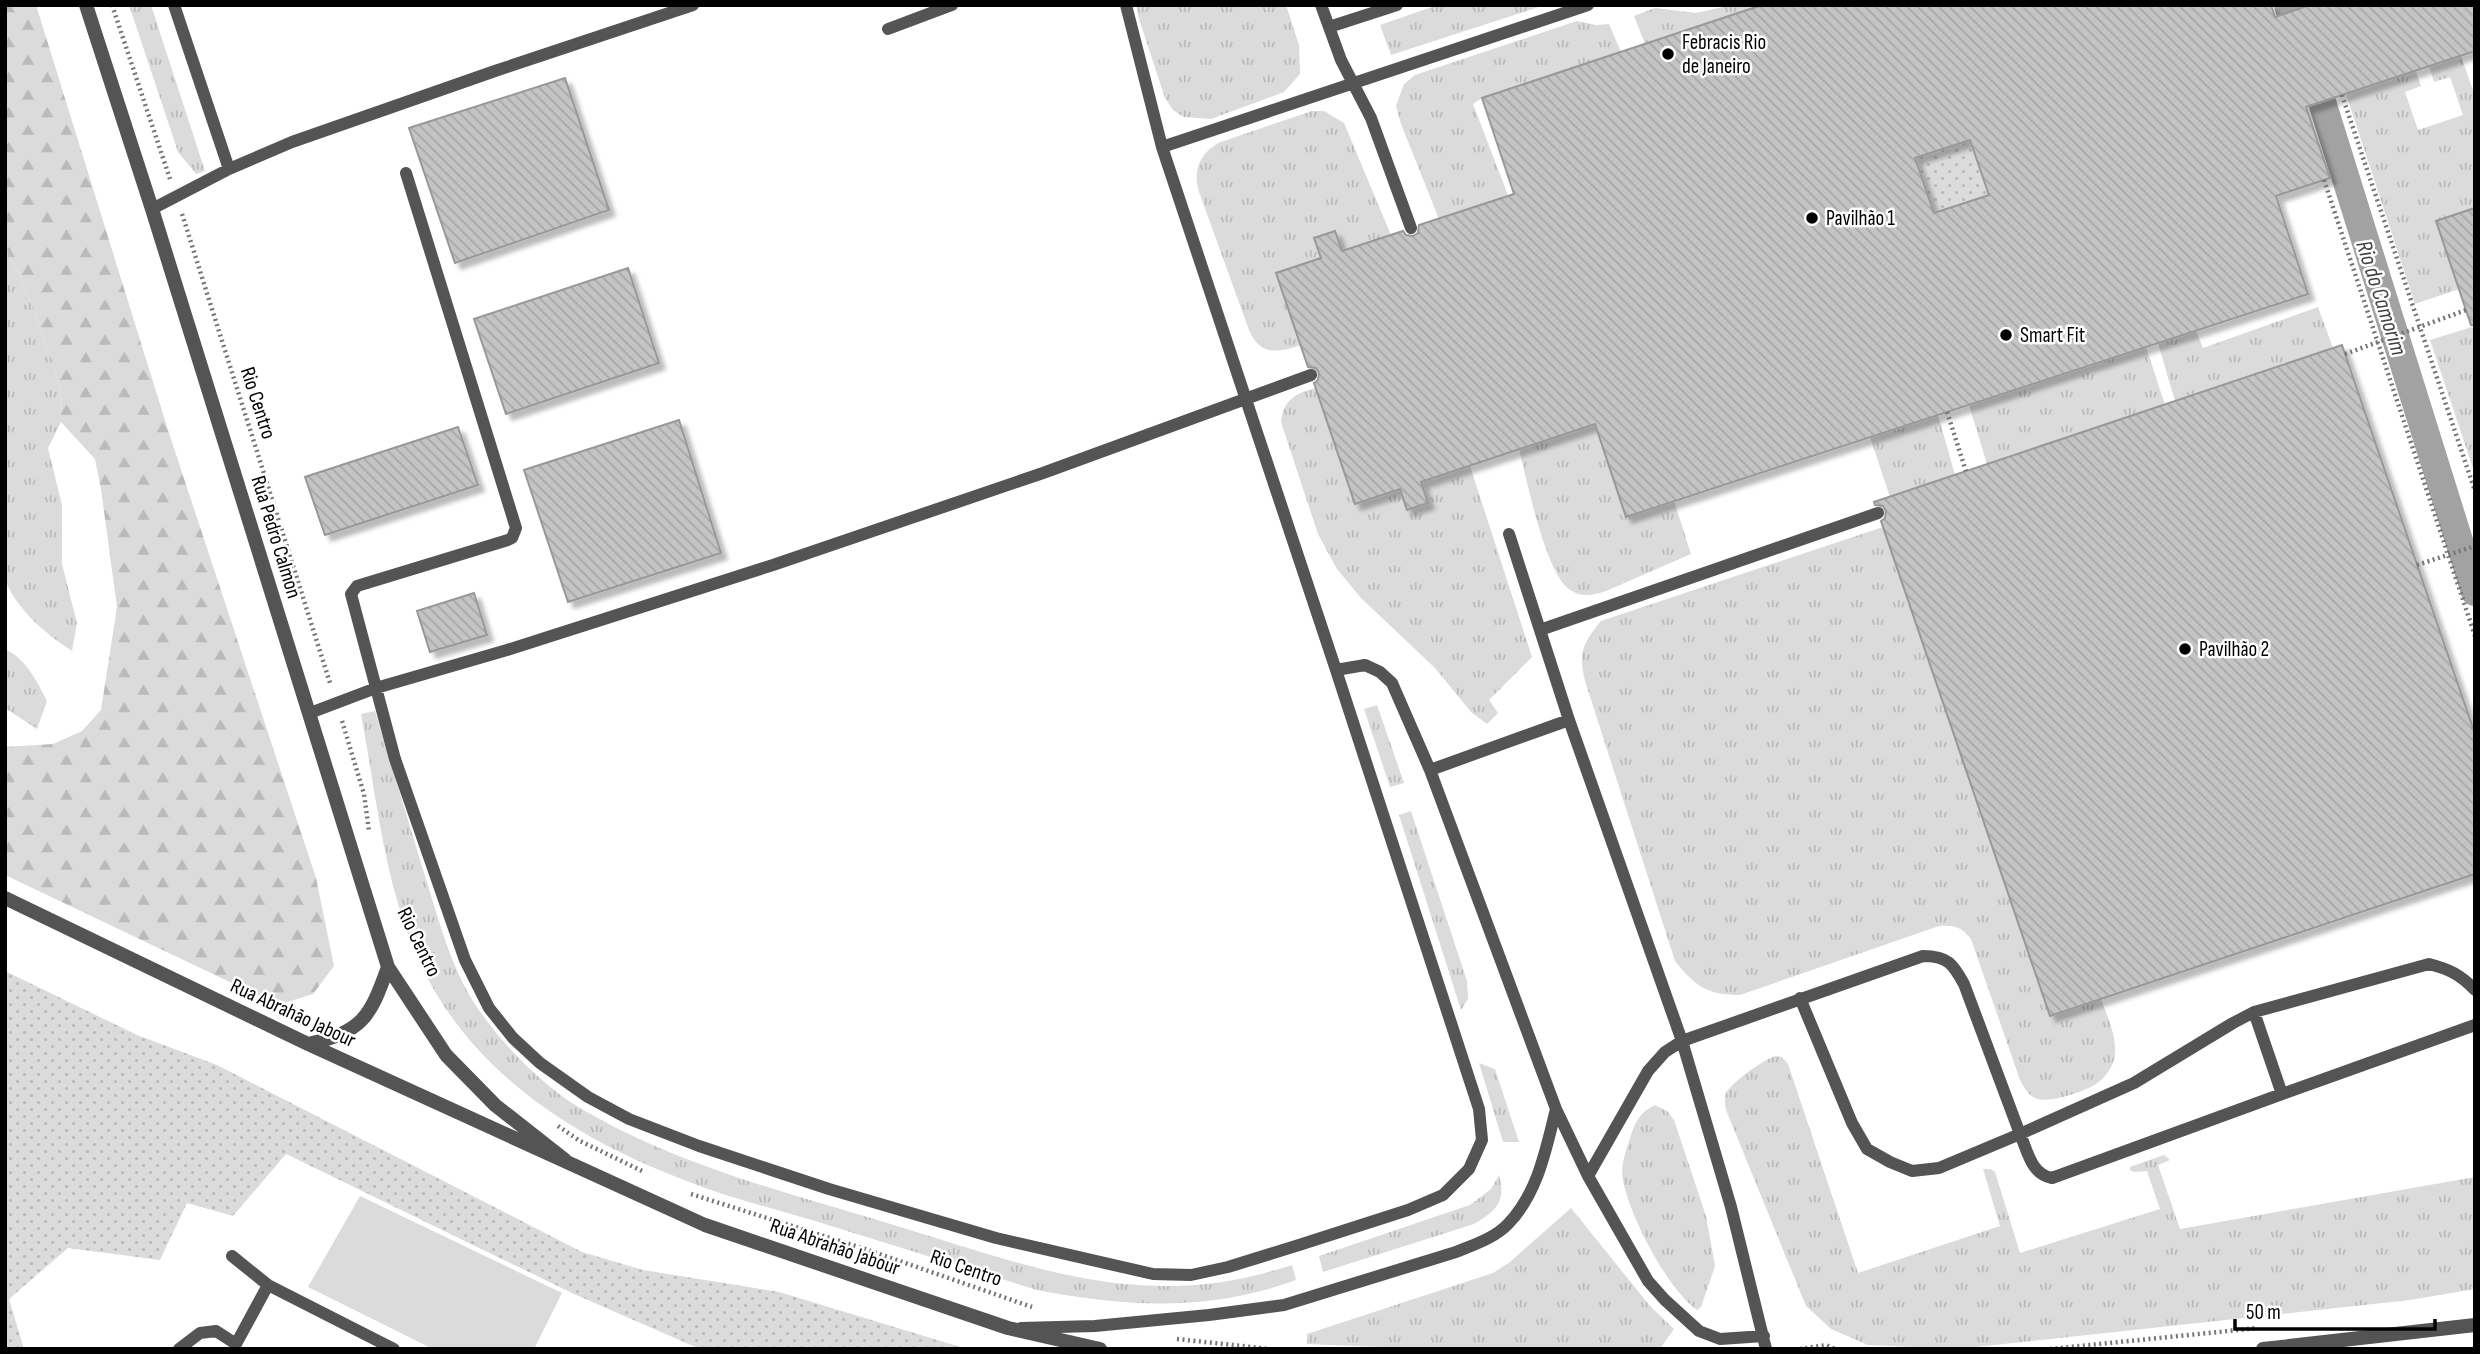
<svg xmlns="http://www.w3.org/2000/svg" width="2480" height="1354" font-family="'Sofia Sans Condensed',sans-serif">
<defs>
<pattern id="grass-tufts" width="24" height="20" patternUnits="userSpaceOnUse" patternTransform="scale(1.75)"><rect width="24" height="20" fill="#dbdbdb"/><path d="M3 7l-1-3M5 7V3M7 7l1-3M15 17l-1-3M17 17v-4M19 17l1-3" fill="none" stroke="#bababa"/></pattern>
<pattern id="forest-firs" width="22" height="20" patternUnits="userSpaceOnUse" patternTransform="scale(1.75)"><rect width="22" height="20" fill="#dbdbdb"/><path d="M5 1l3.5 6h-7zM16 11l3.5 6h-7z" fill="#bababa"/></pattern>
<pattern id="park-dots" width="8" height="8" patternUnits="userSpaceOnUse" patternTransform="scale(1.75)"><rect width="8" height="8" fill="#dbdbdb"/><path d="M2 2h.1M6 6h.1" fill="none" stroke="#bababa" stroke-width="1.8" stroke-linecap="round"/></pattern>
<pattern id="building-back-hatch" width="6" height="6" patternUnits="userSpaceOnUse" patternTransform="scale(1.75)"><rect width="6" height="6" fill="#c4c4c4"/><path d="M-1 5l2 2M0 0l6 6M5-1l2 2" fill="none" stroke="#a7a7a7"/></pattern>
<filter id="shadow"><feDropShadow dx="6" dy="6" stdDeviation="2" flood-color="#0004"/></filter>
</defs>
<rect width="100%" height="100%" fill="#fff"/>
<path fill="url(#grass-tufts)" d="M 129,5 L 151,5 L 205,171 L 196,174 L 178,152 Z
M 1137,5 L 1286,5 L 1299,45 L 1300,74 L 1284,92 L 1211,119 L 1184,117 L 1173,110 L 1165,98 L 1138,16 Z
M 1438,5 L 1545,5 L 1391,55 L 1380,25 Z
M 1732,5 L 1762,5 L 1645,44 L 1634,16 L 1655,8 L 1696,13 Z
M 1577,21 L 1596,25 L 1609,24 L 1621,52 L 1482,98 L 1473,104 L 1508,195 L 1439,219 L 1401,124 L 1396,106 L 1404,84 L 1415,75 Z
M 2461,56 L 2475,96 L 2475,208 L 2436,222 L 2459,289 L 2415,304 L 2346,94 L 2416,71 L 2421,86 L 2405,92 L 2418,130 L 2463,115 L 2450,77 L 2434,82 L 2429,66 Z
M 1312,111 L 1324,111 L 1344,123 L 1391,235 L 1342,251 L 1335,231 L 1314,238 L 1321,258 L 1301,345 C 1277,353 1260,356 1249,330 L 1199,192 C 1193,170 1199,155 1218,143 Z
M 5,246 L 22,280 L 53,363 L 60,391 L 61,422 L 48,448 L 62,505 L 62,564 L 77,623 L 72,651 C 45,633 18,611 5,580 Z
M 2318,307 L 2333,348 L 2175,401 L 2158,343 L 2196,331 L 2203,348 Z
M 2472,327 L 2475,336 L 2475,474 L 2430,340 Z
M 2146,347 L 2165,405 L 1987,464 L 1969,405 Z
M 1315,388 L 1355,504 L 1400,489 L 1407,509 L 1427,503 L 1421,482 L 1470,466 L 1532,657 L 1489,700 L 1498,713 L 1487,724 L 1471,712 L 1435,668 L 1361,598 L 1337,569 L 1318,534 L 1281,422 C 1283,400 1295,394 1315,388 Z
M 1938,415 L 1955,475 L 1890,497 L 1870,437 Z
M 1595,424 L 1626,517 L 1674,501 L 1691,554 L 1606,591 C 1594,595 1582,598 1570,590 C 1545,573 1527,480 1519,449 Z
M 1883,527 L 2050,1016 L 2101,999 C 2108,1019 2120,1042 2113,1063 C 2110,1070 2103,1080 2096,1084 C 2085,1091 2051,1103 2038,1099 C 2028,1096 2025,1089 2020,1080 L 1971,939 C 1962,927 1954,925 1939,926 L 1740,995 C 1707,995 1695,986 1675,961 L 1585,681 C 1578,652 1583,643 1601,621 Z
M 5,649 C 26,659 37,681 47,701 L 37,729 L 5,708 Z
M 1377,705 L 1404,783 L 1390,787 L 1364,709 Z
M 375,711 C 391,765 408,819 424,873 C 440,923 452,975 484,1017 C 509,1051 544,1086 580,1108 C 678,1166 789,1193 897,1226 C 983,1252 1070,1285 1161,1286 C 1207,1287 1248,1279 1292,1265 L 1296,1280 C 1209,1312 1126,1307 1037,1290 C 963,1267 889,1244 815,1221 C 771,1208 726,1197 684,1180 C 581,1141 481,1079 428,979 C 385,897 378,804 361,714 Z
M 1411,811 L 1467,981 L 1468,999 L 1461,1010 L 1399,815 Z
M 1776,1056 L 1782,1057 L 1788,1064 L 1858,1273 L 2000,1226 L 1983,1169 L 1990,1169 L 1995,1172 L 2020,1253 L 2160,1209 L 2147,1171 L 2134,1172 L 2130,1170 L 2130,1167 L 2164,1155 L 2170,1160 L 2158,1165 L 2180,1229 L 2475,1177 L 2475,1289 L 2410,1300 L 1957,1349 L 1868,1345 L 1831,1329 L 1806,1306 L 1726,1110 C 1725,1104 1724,1099 1726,1093 C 1732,1082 1764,1059 1776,1056 Z
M 1479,1063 L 1495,1069 L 1519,1142 L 1503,1142 Z
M 1655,1105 L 1667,1111 L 1674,1120 L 1706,1216 L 1715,1266 L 1701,1307 L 1697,1310 C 1668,1290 1629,1215 1623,1180 C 1620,1165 1626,1152 1630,1138 C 1635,1122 1640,1112 1655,1105 Z
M 1499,1175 C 1506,1202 1497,1210 1474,1224 L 1323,1272 L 1319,1256 L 1470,1205 L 1491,1189 Z
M 1571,1208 L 1650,1306 L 1674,1329 L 1660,1349 L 1429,1349 L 1307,1344 L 1307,1334 L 1493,1273 L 1510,1262 Z"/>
<path fill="url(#forest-firs)" d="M 5,5 L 36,5 L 168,430 L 316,878 L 334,966 L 313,994 L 278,1005 L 5,875 L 5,747 L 53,744 L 82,731 L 101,710 L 117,607 L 101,489 L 95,459 L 61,422 L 60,391 L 53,363 L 22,280 L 5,246 Z"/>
<path fill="url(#park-dots)" d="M 1955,130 L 1987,149 L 1998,179 L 1982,213 L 1950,223 L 1916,206 L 1905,175 L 1923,140 Z
M 5,971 L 137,1035 L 217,1065 L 582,1252 L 643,1270 L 779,1292 L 967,1349 L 700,1349 L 574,1294 L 286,1154 L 233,1216 L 187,1203 L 160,1260 L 68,1248 L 9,1299 L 24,1349 L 5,1349 Z"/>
<path fill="#dbdbdb" d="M 360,1196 L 562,1293 L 534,1349 L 433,1349 L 308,1287 Z"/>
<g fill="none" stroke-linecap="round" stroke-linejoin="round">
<path stroke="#a2a2a2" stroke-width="28" d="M 2288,5 L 2322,102 L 2475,592"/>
</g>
<path fill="url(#building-back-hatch)" stroke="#989898" stroke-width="2" fill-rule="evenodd" filter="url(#shadow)" d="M 1762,5 L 2271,5 L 2275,17 L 2310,5 L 2475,5 L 2475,51 L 2306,107 L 2330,178 L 2276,196 L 2308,294 L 1626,517 L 1595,424 L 1421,482 L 1428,503 L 1407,510 L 1400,489 L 1355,504 L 1314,383 L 1318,380 L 1319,373 L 1316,368 L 1308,367 L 1276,273 L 1321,258 L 1314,238 L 1335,231 L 1342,251 L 1403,231 L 1406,235 L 1413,236 L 1418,233 L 1419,225 L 1514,194 L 1482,98 ZM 1970,140 L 1989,195 L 1934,213 L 1915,158 Z
M 565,78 L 609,210 L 455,263 L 409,128 Z
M 2475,208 L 2475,325 L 2471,325 L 2436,221 Z
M 628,268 L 659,363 L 506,414 L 474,319 Z
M 2342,345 L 2475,734 L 2475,874 L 2050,1016 L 1881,521 L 1885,518 L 1886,511 L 1883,506 L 1875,505 L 1874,502 Z
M 679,420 L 721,553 L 568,602 L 524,470 Z
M 458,427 L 478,485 L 325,535 L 305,477 Z
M 474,593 L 487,635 L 430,652 L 417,611 Z"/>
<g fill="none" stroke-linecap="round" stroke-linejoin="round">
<path stroke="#767676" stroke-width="4.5" stroke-dasharray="2 3.5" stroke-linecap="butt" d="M 112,5 L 170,179
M 2342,95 L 2475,491
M 2324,180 L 2475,636
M 182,214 L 331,686
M 1947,412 L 1966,471
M 342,721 L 364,794 L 369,831
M 558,1126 L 580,1141 L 642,1171
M 691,1194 L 865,1249 L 1032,1307
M 1177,1339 L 1270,1349
M 1800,1349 L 1826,1345 L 1835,1349
M 2050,1349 L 2258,1328"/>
<path stroke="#545454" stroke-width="12" d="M 174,5 L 229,169
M 1321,5 L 1341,60 L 1371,118 L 1411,228
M 1329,27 L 1397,5
M 888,29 L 952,5
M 1162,147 L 1588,5
M 406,173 L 516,528 L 512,538 L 508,540 L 357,586 L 351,594 L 395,759 L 465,960 L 489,1008 L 513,1038 L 540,1063 L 588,1097 L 629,1119 L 699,1146 L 829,1189 L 996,1238 L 1153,1274 L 1191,1275 L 1228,1267 L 1299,1245 L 1408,1210 L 1443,1195 L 1469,1169 L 1482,1140 L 1479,1109 L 1336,670 L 1162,147 L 1126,5
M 152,209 L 229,169 L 292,142 L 495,71 L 693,5
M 1509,534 L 1569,720 L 1682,1041 L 1731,1207 L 1766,1349
M 1540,630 L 1878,513
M 1336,670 L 1365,665 L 1380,672 L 1392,683 L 1430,770 L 1556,1109 L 1588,1176 L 1648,1281 L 1665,1300 L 1699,1331 L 1720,1339 L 1764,1336
M 310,713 L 376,688 L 507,650 L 773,565 L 1043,473 L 1311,375
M 1430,770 L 1569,720
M 1800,998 L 1852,1123 L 1867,1149 L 1890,1162 L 1912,1171 L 1939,1168 L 2020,1134 C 2028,1152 2031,1174 2052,1178 L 2282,1094 L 2254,1012
M 2282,1094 L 2475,1025
M 1588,1176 L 1648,1071 L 1665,1052 L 1682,1041 L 1923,956 C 1948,956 1953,964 1964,984 L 2020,1134 L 2134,1083 L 2233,1023 L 2254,1012 L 2429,964 C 2449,969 2461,975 2475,990
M 232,1256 L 268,1285 L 394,1349
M 1021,1328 L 1095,1326 L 1209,1315 L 1284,1305 L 1456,1252 C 1473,1245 1495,1238 1508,1224 C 1538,1193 1546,1149 1556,1109
M 179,1349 L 200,1333 L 216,1331 L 236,1344 L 268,1285"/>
<path stroke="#545454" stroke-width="14" d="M 86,5 L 152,209 L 388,967 L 446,1055 L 495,1105 L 565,1160
M 5,898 L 308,1044 L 705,1225 L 1008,1328 L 1100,1349
M 308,1044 C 363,1032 370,1017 388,967
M 2263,1349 L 2475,1325"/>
<path stroke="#767676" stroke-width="4.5" stroke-dasharray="2 3.5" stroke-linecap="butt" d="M 2345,354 L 2466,310
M 2417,565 L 2475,546"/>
</g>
<g fill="#000" stroke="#fff" stroke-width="2.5">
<circle cx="1668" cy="54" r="7"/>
<circle cx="1812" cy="218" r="7"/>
<circle cx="2006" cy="335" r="7"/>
<circle cx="2185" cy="649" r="7"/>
</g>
<g text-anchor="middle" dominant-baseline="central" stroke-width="5" stroke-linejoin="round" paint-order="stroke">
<g font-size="21" fill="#000" stroke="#fff" text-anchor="start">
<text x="1682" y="42">Febracis Rio<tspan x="1682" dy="24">de Janeiro</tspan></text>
<text x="1826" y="218">Pavilhão 1</text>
<text x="2020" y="335">Smart Fit</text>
<text x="2199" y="649">Pavilhão 2</text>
</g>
<g font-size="21" fill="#000" stroke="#fff">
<text transform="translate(258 403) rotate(72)">Rio Centro</text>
<text transform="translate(276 537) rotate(73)">Rua Pedro Calmon</text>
<text transform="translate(419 942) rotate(64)">Rio Centro</text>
<text transform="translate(293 1013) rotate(25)">Rua Abrahão Jabour</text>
<text transform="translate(835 1247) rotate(19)">Rua Abrahão Jabour</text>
<text transform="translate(966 1268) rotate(19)">Rio Centro</text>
</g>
<g font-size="23" font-style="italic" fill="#434343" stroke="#fff">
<text transform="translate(2381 298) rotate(72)">Rio do Camorim</text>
</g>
</g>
<rect width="2480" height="1354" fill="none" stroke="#000000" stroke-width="14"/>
<path d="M2235 1319v10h200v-10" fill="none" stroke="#000000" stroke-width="3.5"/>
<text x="2246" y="1319" font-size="21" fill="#000000" stroke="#ffffff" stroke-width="5" paint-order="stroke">50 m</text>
</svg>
